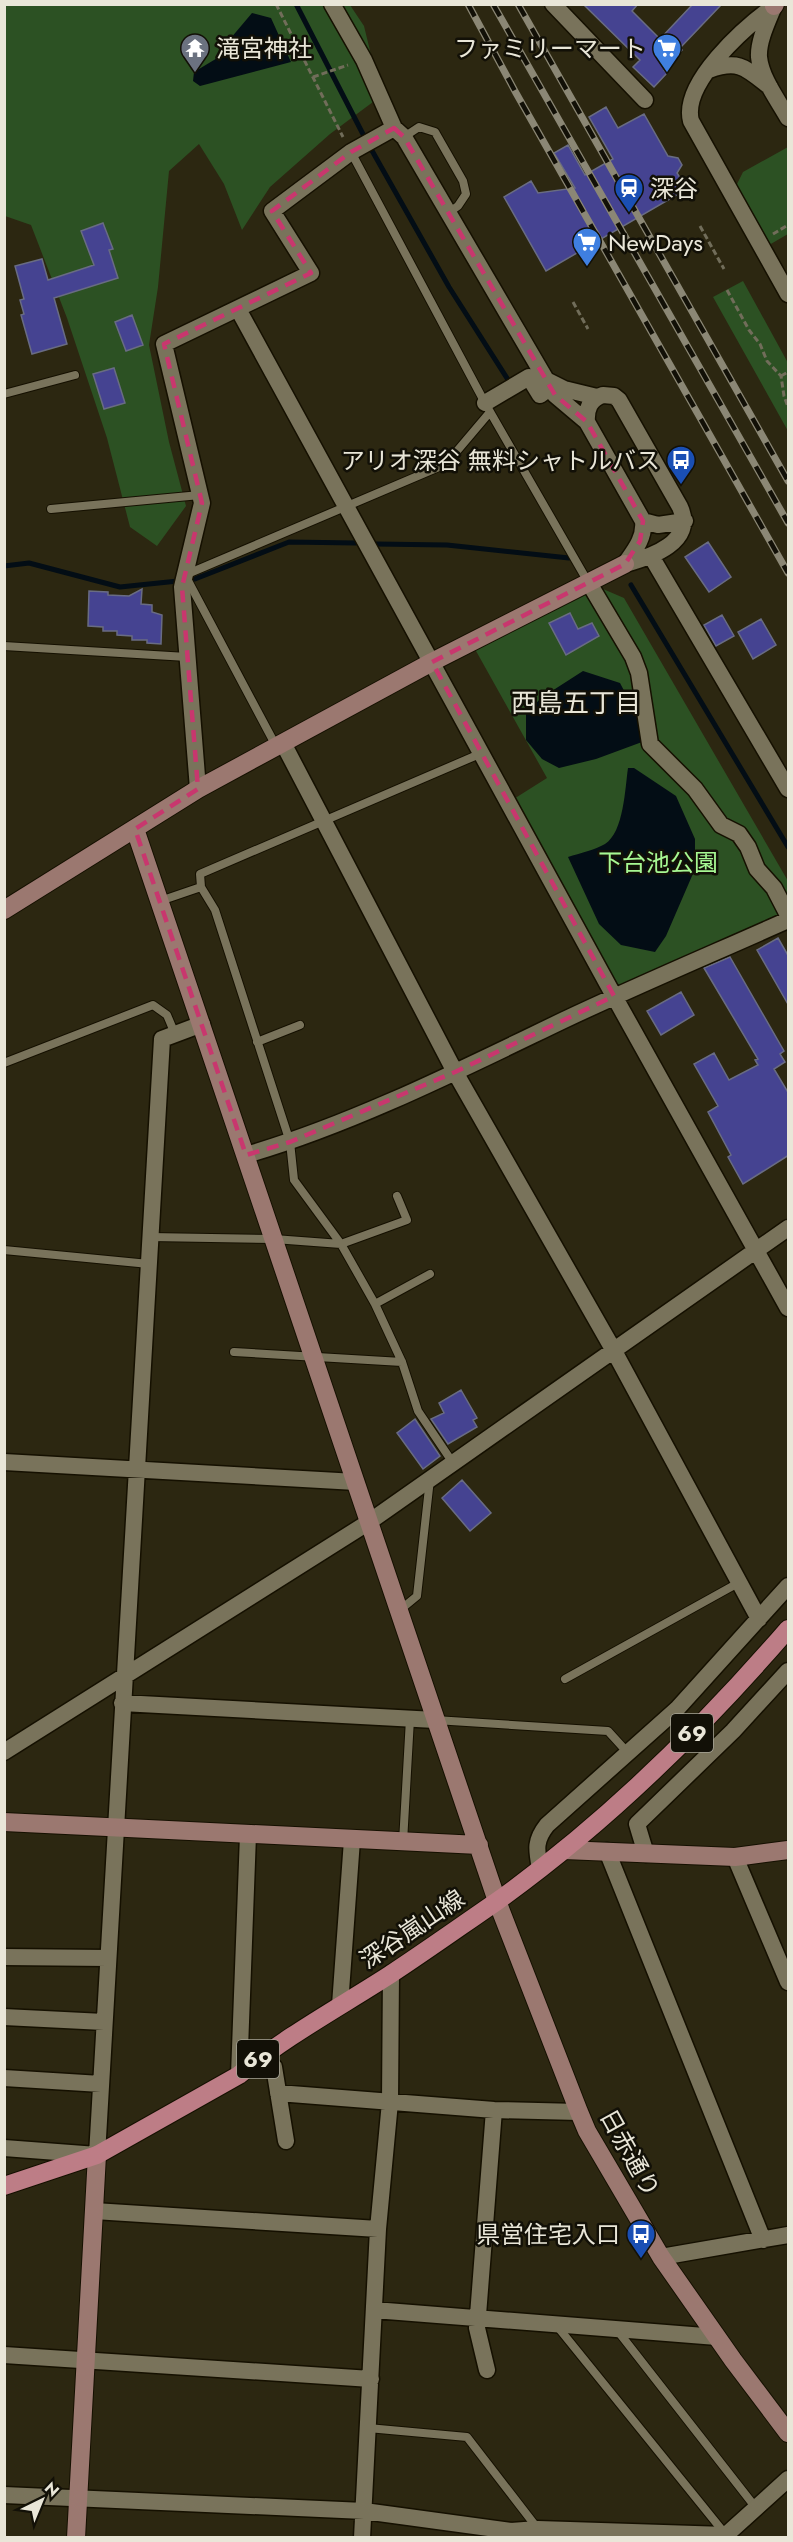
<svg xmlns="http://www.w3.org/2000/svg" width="793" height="2542" font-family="Jost,'Noto Sans JP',sans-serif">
<rect width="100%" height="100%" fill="#2c2711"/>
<path fill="#2c5123" d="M 5,5 L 350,5 L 364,26 L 381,96 L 330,134 L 270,187 L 242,230 L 224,184 L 199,144 L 169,171 L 158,287 L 149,345 L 169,442 L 186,506 L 157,546 L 130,527 L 107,438 L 67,318 L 31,225 L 5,216 Z
M 788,147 L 788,234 L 769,245 L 736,186 L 743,172 Z
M 743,281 L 788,363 L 788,431 L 713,297 Z
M 589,583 L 624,598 L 788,881 L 788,918 L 614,996 L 509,802 L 547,778 L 471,642 Z"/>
<path fill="#030d15" d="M 252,13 L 271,18 L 291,62 L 200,86 L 193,81 L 194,72 L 219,57 L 225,45 Z
M 583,671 L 620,683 L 640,721 L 642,742 L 596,759 L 559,768 L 542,759 L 526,740 L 526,714 L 541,698 Z
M 628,768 L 634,768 L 676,796 L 695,839 L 695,869 L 666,936 L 655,952 L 621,945 L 599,924 L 568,857 C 580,853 595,850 605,844 C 624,832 625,788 628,768 Z"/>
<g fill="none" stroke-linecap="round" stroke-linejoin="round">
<path stroke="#030d15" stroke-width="5" d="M 296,4 L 366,140 L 449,287 L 510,383
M 376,544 L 447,545 L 569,558
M 4,566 L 29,563 L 120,587 L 178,581
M 195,579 L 289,542 L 356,543
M 631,585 L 788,847"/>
</g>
<path fill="#454391" stroke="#696c83" stroke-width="1.5" d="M 583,4 L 638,4 L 632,11 L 660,39 L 693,4 L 722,4 L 680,48 L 682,50 L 664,70 L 667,73 L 654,87 L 633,67 L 640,60 Z
M 606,107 L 618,128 L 644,114 L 668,156 L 678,158 L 682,165 L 677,173 L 687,189 L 546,271 L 504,197 L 531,181 L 538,193 L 575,188 L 554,153 L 568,145 L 585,175 L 613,159 L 589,117 Z
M 103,223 L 113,249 L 109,250 L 118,278 L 54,298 L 67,344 L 32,354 L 21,315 L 24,314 L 20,300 L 24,299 L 15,266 L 42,259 L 48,280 L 94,265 L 81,231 Z
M 132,315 L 143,345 L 126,351 L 115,322 Z
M 114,368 L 125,403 L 104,409 L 93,374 Z
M 708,542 L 731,577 L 709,592 L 685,557 Z
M 142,589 L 141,604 L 152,605 L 152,612 L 162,615 L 161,644 L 147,643 L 147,640 L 132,640 L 132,636 L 117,635 L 117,631 L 103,631 L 103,627 L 88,626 L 89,591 L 108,592 L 108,595 L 129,596 Z
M 570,613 L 578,629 L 592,623 L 599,636 L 566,655 L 549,623 Z
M 722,615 L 734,636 L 716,646 L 704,625 Z
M 761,619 L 776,645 L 753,659 L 738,632 Z
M 778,938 L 789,957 L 789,1006 L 757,950 Z
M 730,957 L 784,1051 L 780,1054 L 785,1062 L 774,1069 L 789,1094 L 789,1155 L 743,1184 L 728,1157 L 731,1155 L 708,1112 L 718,1106 L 694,1064 L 714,1053 L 729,1080 L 758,1065 L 755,1060 L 758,1059 L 704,968 Z
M 681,992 L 694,1015 L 661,1035 L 647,1011 Z
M 461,1390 L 477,1418 L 473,1420 L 477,1427 L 448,1444 L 431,1419 L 444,1413 L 439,1403 Z
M 415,1419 L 440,1456 L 423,1469 L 397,1433 Z
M 462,1480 L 491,1513 L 470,1531 L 442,1498 Z"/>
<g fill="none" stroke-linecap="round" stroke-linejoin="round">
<g stroke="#151000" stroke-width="10">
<path id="lane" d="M 404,137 L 419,127 L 435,132 L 463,181 L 466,194 L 458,206 L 448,213
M 351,152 L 485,403 L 588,582
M 4,394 L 75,375
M 51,509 L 200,495
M 4,646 L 187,657
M 276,746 L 185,575 L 446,464 L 490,412
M 201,887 L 200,874 L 482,753
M 160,901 L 201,887 L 215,910 L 290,1142 L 294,1180 L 341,1244 L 375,1304 L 402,1362 L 418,1411 L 453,1463
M 257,1042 L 300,1025
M 4,1063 L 153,1005 L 167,1015 L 175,1034
M 150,1237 L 274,1239 L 341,1244 L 407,1220 L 397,1196
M 4,1250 L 149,1264
M 375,1304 L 430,1274
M 234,1352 L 402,1362
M 400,1610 L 417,1596 L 430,1479
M 565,1679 L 740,1582
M 435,1720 L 608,1731 L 628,1753
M 403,1842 L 410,1719
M 557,2326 L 726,2535
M 617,2330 L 756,2508
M 368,2428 L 467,2437 L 538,2529"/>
</g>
<g stroke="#151000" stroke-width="19">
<path id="street" d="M 332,4 L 364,60 L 394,128 L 404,137 L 555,395 L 587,422
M 553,4 L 645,100
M 774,6 C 745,27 681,83 691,121 L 788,294
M 774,6 C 768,21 758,41 759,57 C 761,78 778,100 788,118
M 709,70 C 739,59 746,68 770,87
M 238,309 L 614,996 L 788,1308
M 548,381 L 564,389 L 597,397
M 603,395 L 614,396 L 619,400 L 680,507 C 696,542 651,557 625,564 C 634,551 645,538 643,521 L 587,422 C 586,409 590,399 603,395 Z
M 485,403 L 529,377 L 540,395 L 544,392 L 535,376
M 643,521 L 658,525 L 685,521
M 651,556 L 788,789
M 589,583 L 633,657 L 639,673 L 650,744 L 695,789 L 721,825 L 739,834 L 748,847 L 757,869 L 774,888 L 788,915
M 283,743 L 455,1072 L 614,1351 L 759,1619
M 198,789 L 182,587 L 202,503 L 164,344 L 311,273 L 272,211 L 351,152 L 394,128
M 246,1155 C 353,1124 462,1069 564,1020 C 638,985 714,953 788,920
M 4,1462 L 356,1482
M 122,1703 L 435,1720
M 4,1752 L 369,1522 L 788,1228
M 607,1851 L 763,2240
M 646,1854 L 637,1824 L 733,1731 L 788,1671
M 735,1857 L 788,1982
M 540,1868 C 536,1849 535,1840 547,1825 L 677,1709 L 788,1586
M 4,1957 L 108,1958
M 340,2005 L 352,1840
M 4,2017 L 104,2022
M 260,2058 L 274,2067 L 286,2141
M 239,2075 L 248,1835
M 4,2078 L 101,2084
M 278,2093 L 494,2110 L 579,2112
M 4,2148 L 97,2155 L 162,1039 L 202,1024
M 94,2211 L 378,2229
M 661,2257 L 788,2235
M 374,2310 L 717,2337
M 4,2355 L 371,2379
M 487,2370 L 477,2328 L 494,2110
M 4,2495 L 364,2511 L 511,2531 L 538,2529 L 726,2535 L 788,2479
M 362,2538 L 378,2229 L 390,2102 L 391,1973"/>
</g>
<g stroke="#151000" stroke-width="20">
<path id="secondary" d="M 774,6 L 775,4
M 135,829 L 497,1901 L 579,2112 L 587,2131 L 661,2257 L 733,2360 L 788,2433
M 4,910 L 198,789 L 432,662 L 625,564
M 4,1822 L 479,1845
M 564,1850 L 735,1857 L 788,1850
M 76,2538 L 97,2155"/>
</g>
<g stroke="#151000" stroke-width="20">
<path id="primary" d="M 4,2186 L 97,2155 L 239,2075 C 286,2036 340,2007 391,1974 C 426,1951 461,1926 496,1902 C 605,1824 701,1730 788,1629"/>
</g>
<path stroke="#716d5a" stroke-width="3" stroke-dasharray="6 3" stroke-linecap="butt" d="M 276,4 L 343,137
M 313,77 L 348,65
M 700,226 L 724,269
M 773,234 L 788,225
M 727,290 L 749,330 L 760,344 L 767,361 L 781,376 L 784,396 L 788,407
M 573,302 L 588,329
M 781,376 L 788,372"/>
<use href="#lane" stroke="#79735b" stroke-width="8"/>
<use href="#street" stroke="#79735b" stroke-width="16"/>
<use href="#secondary" stroke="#9b7870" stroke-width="18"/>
<use href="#primary" stroke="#bd7d86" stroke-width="18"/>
<g stroke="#8b8775" stroke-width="7">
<path id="rail" d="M 468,4 L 516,93 L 788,573
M 493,4 L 788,523
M 518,4 L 788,481"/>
</g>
<use href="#rail" stroke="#121007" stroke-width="4.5" stroke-dasharray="14" stroke-linecap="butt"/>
</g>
<path fill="none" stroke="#c8376e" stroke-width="4.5" stroke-dasharray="12 8" stroke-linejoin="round" d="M 394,128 L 404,137 L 555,395 L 587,422 L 643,521 L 640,541 L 625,564 L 432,662 L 614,996 L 455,1072 L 290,1142 L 246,1155 L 135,829 L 198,789 L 182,587 L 202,503 L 164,344 L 311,273 L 272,211 L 351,152 Z"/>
<defs>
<g id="temple-pin" transform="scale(1.5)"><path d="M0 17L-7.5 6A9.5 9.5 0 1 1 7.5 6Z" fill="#6b7280" stroke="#121007"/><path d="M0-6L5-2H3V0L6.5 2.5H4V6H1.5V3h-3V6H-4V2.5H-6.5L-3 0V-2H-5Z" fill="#fff"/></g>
<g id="supermarket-pin" transform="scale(1.5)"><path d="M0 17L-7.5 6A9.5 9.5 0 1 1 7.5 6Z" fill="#3f7fe0" stroke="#121007"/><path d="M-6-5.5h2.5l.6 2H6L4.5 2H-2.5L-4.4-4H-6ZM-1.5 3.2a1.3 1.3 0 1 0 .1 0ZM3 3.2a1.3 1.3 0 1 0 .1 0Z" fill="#fff"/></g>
<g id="station-pin" transform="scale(1.5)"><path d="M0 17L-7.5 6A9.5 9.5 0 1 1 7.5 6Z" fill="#1a4fb4" stroke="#121007"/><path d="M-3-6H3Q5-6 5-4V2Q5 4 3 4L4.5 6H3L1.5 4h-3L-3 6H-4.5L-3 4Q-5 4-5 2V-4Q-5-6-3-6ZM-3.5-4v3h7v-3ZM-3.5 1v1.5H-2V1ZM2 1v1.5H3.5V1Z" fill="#fff"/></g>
<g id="bus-pin" transform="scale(1.5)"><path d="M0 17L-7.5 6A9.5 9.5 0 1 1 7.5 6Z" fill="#1a4fb4" stroke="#121007"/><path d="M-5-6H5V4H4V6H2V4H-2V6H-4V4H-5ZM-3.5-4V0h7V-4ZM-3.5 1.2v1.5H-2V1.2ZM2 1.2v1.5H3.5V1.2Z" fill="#fff"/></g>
</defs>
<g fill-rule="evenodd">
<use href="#temple-pin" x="195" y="48"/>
<use href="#supermarket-pin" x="667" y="48"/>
<use href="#station-pin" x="629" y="188"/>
<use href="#supermarket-pin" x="587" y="242"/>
<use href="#bus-pin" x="681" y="460"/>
<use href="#bus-pin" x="641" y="2234"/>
</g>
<g text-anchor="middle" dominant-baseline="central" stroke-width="5" stroke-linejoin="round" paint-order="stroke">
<g fill="#121007" stroke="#a8a699" stroke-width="1.5">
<rect x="671" y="1714" width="42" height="38" rx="4.5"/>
<rect x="237" y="2040" width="42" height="38" rx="4.5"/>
</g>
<g font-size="22" font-weight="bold" fill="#e9e6d8">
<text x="692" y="1733">69</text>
<text x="258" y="2059">69</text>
</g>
<g font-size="24" fill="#e9e6d8" stroke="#121007" text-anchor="start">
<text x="216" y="48">滝宮神社</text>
<text x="646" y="48" text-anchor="end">ファミリーマート</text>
<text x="650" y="188">深谷</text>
<text x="608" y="242">NewDays</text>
<text x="660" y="460" text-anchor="end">アリオ深谷 無料シャトルバス</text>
<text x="620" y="2234" text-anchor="end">県営住宅入口</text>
</g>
<g font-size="24" fill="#a7f893" stroke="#121007">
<text x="658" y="862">下台池公園</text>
</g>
<g font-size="24" fill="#e9e6d8" stroke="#121007">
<text transform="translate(412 1929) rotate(-34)">深谷嵐山線</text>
<text transform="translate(630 2153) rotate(61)">日赤通り</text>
</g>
<g font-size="26" fill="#e9e6d8" stroke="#121007">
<text x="576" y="703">西島五丁目</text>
</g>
</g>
<rect width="793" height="2542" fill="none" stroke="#e9e6d8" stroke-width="12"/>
<g transform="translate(42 2500) rotate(43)" stroke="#121007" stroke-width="4.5" paint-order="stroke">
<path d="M0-4.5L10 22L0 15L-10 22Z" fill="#e9e6d8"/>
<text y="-9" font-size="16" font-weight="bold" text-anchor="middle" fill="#e9e6d8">N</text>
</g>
</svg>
